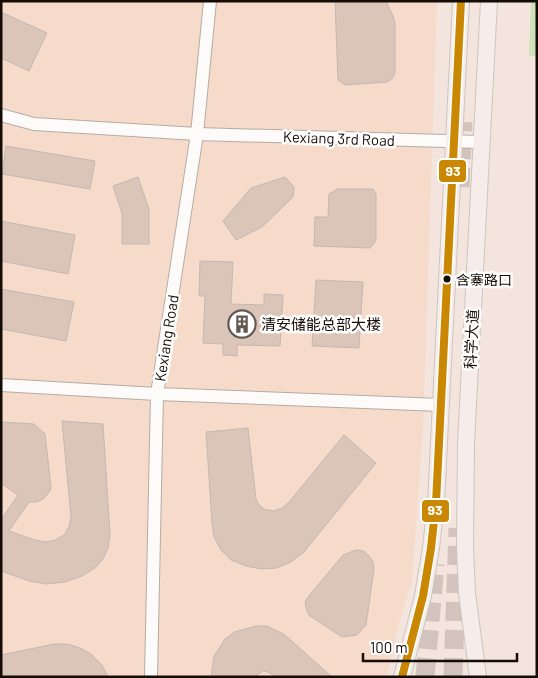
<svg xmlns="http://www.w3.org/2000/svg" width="538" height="678" font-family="Barlow,'Noto Sans SC',sans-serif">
<rect width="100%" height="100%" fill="#f3e5dd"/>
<path fill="#f6dbcb" d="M 1,1 L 437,1 L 423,428 L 412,581 L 400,620 L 387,677 L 1,677 Z"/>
<path fill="#cfe2b9" d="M 531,1 L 537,1 L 537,56 L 529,56 Z"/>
<path fill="#dac5b8" stroke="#c4b8b2" d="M 335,1 L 386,1 L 393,16 L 395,23 L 395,73 L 392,79 L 387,82 L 345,85 L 338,80 Z
M 1,12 L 47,33 L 29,71 L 1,58 Z
M 6,146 L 95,161 L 90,189 L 2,174 Z
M 138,177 L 149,209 L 149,244 L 122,244 L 122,213 L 113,186 Z
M 285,177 L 294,187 L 293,197 L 262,227 L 236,240 L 223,221 L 251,188 Z
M 337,189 L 373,189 L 376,194 L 376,241 L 370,248 L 314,246 L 315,217 L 328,217 L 329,194 Z
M 1,221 L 75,235 L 68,274 L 1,261 Z
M 200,261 L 233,262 L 231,304 L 264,305 L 264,294 L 283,295 L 280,346 L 237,345 L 237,356 L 223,355 L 223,344 L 203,343 L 205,296 L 199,296 Z
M 316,280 L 363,282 L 359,348 L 312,346 Z
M 1,289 L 74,302 L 66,341 L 1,329 Z
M 62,421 L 103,424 L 110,535 L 108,548 L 103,559 L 95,568 L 82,576 L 65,582 L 46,584 L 29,581 L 1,571 L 1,520 L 18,495 L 1,483 L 1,422 L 34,424 L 45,434 L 51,487 L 50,491 L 43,499 L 36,502 L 29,502 L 9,531 L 35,540 L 46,542 L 55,540 L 64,535 L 69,527 L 71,517 Z
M 248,428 L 256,499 L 259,505 L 264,509 L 273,511 L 282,508 L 289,502 L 344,435 L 376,463 L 304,552 L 291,562 L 277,568 L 261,569 L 246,566 L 231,560 L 221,550 L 214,537 L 212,523 L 206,432 Z
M 356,550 L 364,551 L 369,556 L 373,562 L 374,569 L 366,625 L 357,635 L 342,637 L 310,616 L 307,612 L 305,602 L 308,597 L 343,555 Z
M 256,626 L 267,626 L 285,635 L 332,677 L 277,677 L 268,672 L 263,671 L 254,677 L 211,677 L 214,656 L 225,639 L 234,632 Z
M 54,644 L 67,644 L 80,648 L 91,654 L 102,665 L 108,677 L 1,677 L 1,655 Z"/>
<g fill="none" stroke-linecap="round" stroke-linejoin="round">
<path stroke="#d2c4bd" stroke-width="19" stroke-dasharray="19 9" stroke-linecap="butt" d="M 460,187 L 463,122
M 425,677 L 435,564
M 453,677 L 458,528"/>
<g stroke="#b6aba4" stroke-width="14">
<path id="minor" d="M 1,115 L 34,124 L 197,134 L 481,142
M 1,385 L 157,394 L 441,405
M 151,677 L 157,394 L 197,134 L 210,1"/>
</g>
<g stroke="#ccc5c1" stroke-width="18">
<path id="major" d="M 402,677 L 423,596 L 431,548 L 436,503 L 461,1
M 478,677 L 467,593 L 465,547 L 466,443 L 489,1"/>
</g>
<use href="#minor" stroke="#fdfbfa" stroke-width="12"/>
<use href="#major" stroke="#f6edea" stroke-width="16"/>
<g stroke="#fff" stroke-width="11">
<path id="bus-1" d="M 402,677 L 423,596 L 431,548 L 436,503 L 461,1"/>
</g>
<use href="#bus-1" stroke="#ca8701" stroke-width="8"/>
</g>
<defs>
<g id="building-ring" transform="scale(1.4375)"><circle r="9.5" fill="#fff" stroke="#635851" stroke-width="1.5"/><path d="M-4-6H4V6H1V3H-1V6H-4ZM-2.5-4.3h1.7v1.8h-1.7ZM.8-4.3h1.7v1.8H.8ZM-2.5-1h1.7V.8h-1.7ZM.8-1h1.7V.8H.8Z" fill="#635851"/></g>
</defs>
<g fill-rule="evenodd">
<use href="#building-ring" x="242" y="324"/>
</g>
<circle fill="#160c06" stroke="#fff" stroke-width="2" cx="447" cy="279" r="4.5"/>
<g text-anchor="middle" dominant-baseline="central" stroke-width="5" stroke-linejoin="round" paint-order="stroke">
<g font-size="14" fill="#160c06" stroke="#fff" text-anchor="start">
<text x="456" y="279">含寨路口</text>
</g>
<g font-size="15" fill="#160c06" stroke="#fff">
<text transform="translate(339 138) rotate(2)">Kexiang 3rd Road</text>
<text transform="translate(166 338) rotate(-81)">Kexiang Road</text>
<text transform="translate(471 339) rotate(-87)">科学大道</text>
</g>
<g font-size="15" fill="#160c06" stroke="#fff" text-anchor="start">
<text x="261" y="324">清安储能总部大楼</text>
</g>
</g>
<g stroke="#fff" stroke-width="2">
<rect x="438" y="159" width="29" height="24" rx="5" fill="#ca8701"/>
<rect x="421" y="499" width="29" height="24" rx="5" fill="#ca8701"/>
</g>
<g font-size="14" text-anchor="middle" font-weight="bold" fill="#fff">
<text x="453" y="176">93</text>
<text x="435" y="515">93</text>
</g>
<rect width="538" height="678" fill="none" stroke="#160c06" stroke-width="5"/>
<path d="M363 653v8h154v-8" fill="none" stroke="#160c06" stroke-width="2.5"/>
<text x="370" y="653" font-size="15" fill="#160c06" stroke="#ffffff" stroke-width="4" paint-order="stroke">100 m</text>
</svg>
